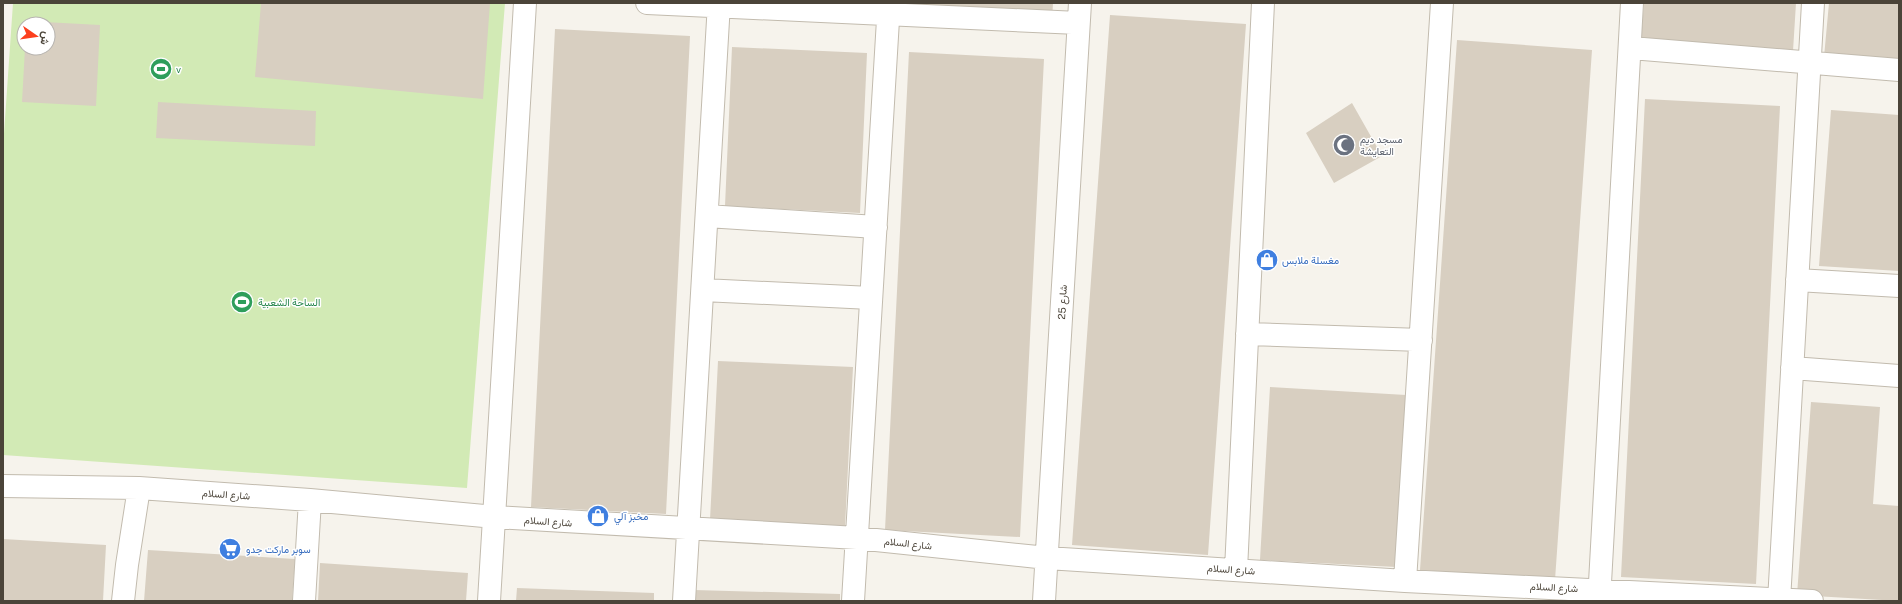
<svg xmlns="http://www.w3.org/2000/svg" width="1902" height="604" font-family="'Public Sans',Vazirmatn,sans-serif">
<rect width="100%" height="100%" fill="#f6f3ec"/>
<path fill="#d2eab5" fill-rule="evenodd" d="M 13,3 L 505,3 L 467,488 L 3,455 L 3,148 ZM 24,24 L 48,24 L 48,48 L 24,48 Z"/>
<path fill="#d8cfc1" d="M 261,3 L 490,3 L 483,99 L 255,77 Z
M 900,3 L 1053,3 L 1052,21 L 900,10 Z
M 1644,3 L 1796,3 L 1793,51 L 1641,40 Z
M 1829,3 L 1899,3 L 1899,64 L 1824,57 Z
M 1110,15 L 1246,24 L 1208,555 L 1072,545 Z
M 26,21 L 100,25 L 96,106 L 22,102 L 25,48 L 48,48 L 48,24 L 26,24 Z
M 555,29 L 690,36 L 666,514 L 531,507 Z
M 1457,40 L 1592,50 L 1555,580 L 1420,570 Z
M 732,47 L 867,53 L 860,213 L 725,206 Z
M 909,52 L 1044,59 L 1020,537 L 885,530 Z
M 1645,99 L 1780,106 L 1756,584 L 1621,577 Z
M 158,102 L 316,111 L 315,146 L 156,138 Z
M 1352,103 L 1382,156 L 1334,183 L 1306,133 Z
M 1831,110 L 1899,115 L 1899,271 L 1819,266 Z
M 718,361 L 853,367 L 845,527 L 710,520 Z
M 1270,387 L 1406,395 L 1396,567 L 1260,560 Z
M 1811,402 L 1880,407 L 1873,504 L 1899,506 L 1899,601 L 1797,595 Z
M 3,539 L 106,545 L 103,601 L 3,601 Z
M 148,550 L 295,559 L 292,601 L 144,601 Z
M 320,563 L 468,573 L 466,601 L 318,601 Z
M 517,588 L 654,593 L 654,601 L 516,601 Z
M 694,590 L 840,594 L 840,601 L 694,601 Z"/>
<g fill="none" stroke-linecap="round" stroke-linejoin="round">
<g stroke="#c2bbae" stroke-width="24">
<path id="minor" d="M 647,3 L 1078,23
M 1631,48 L 1899,70
M 707,216 L 876,227
M 1797,280 L 1899,286
M 703,290 L 871,298
M 1247,334 L 1421,340
M 1792,368 L 1899,376
M 3,486 L 139,488 L 310,500 L 495,517 L 857,538 L 1047,558 L 1405,581 L 1812,601
M 1236,570 L 1263,3
M 1405,581 L 1442,3
M 123,601 L 127,565 L 139,488
M 304,601 L 310,500
M 489,601 L 525,3
M 684,601 L 719,3
M 853,601 L 889,3
M 1044,601 L 1080,3
M 1599,601 L 1632,3
M 1779,601 L 1813,3"/>
</g>
<use href="#minor" stroke="#fff" stroke-width="22"/>
</g>
<defs>
<g id="stadium-disc" transform="scale(1.15)"><circle r="9.5" fill="#2e9e5b" stroke="#fff"/><path d="M0-5a6.5 5 0 1 0 0 10a6.5 5 0 1 0 0-10ZM-3.5-1.8h7v3.6h-7Z" fill="#fff"/></g>
<g id="mosque-disc" transform="scale(1.15)"><circle r="9.5" fill="#6b7280" stroke="#fff"/><path d="M3.5-4.9A6 6 0 1 0 3.5 4.9A5 5 0 1 1 3.5-4.9Z" fill="#fff"/></g>
<g id="shop-disc" transform="scale(1.15)"><circle r="9.5" fill="#3f7fe0" stroke="#fff"/><path d="M-5-2.5h2.3a2.7 3.5 0 0 1 5.4 0H5L5.5 6h-11ZM-1.5-2.5h3a1.5 2.3 0 0 0-3 0Z" fill="#fff"/></g>
<g id="supermarket-disc" transform="scale(1.15)"><circle r="9.5" fill="#3f7fe0" stroke="#fff"/><path d="M-6-5.5h2.5l.6 2H6L4.5 2H-2.5L-4.4-4H-6ZM-1.5 3.2a1.3 1.3 0 1 0 .1 0ZM3 3.2a1.3 1.3 0 1 0 .1 0Z" fill="#fff"/></g>
</defs>
<g fill-rule="evenodd">
<use href="#stadium-disc" x="161" y="69"/>
<use href="#mosque-disc" x="1344" y="145"/>
<use href="#shop-disc" x="1267" y="260"/>
<use href="#stadium-disc" x="242" y="302"/>
<use href="#shop-disc" x="598" y="516"/>
<use href="#supermarket-disc" x="230" y="549"/>
</g>
<g text-anchor="middle" dominant-baseline="central" stroke-width="3" stroke-linejoin="round" paint-order="stroke">
<g font-size="10" fill="#27864d" stroke="#fff" text-anchor="start">
<text x="176" y="69">v</text>
<text x="258" y="302">الساحة الشعبية</text>
</g>
<g font-size="10" fill="#5b616d" stroke="#fff" text-anchor="start">
<text x="1360" y="139">مسجد ديم<tspan x="1360" dy="12">التعايشة</tspan></text>
</g>
<g font-size="10" fill="#366cbe" stroke="#fff" text-anchor="start">
<text x="1282" y="260">مغسلة ملابس</text>
<text x="614" y="516">مخبز آلي</text>
<text x="246" y="549">سوبر ماركت جدو</text>
</g>
<g font-size="10" fill="#4b4439" stroke="#fff">
<text transform="translate(1062 302) rotate(-87)">شارع 25</text>
<text transform="translate(226 494) rotate(4)">شارع السلام</text>
<text transform="translate(548 521) rotate(4)">شارع السلام</text>
<text transform="translate(908 543) rotate(6)">شارع السلام</text>
<text transform="translate(1231 569) rotate(4)">شارع السلام</text>
<text transform="translate(1554 587) rotate(3)">شارع السلام</text>
</g>
</g>
<rect width="1902" height="604" fill="none" stroke="#4b4439" stroke-width="8"/>
<g transform="translate(36 36) rotate(103)"><circle r="19" fill="#ffffff" stroke="#b7b4b0"/>
<path d="M0-3L7 15L0 10L-7 15Z" fill="#fc3f1d"/>
<text y="-6" font-size="11" font-weight="bold" text-anchor="middle" fill="#4b4439">ش</text>
</g>
</svg>
